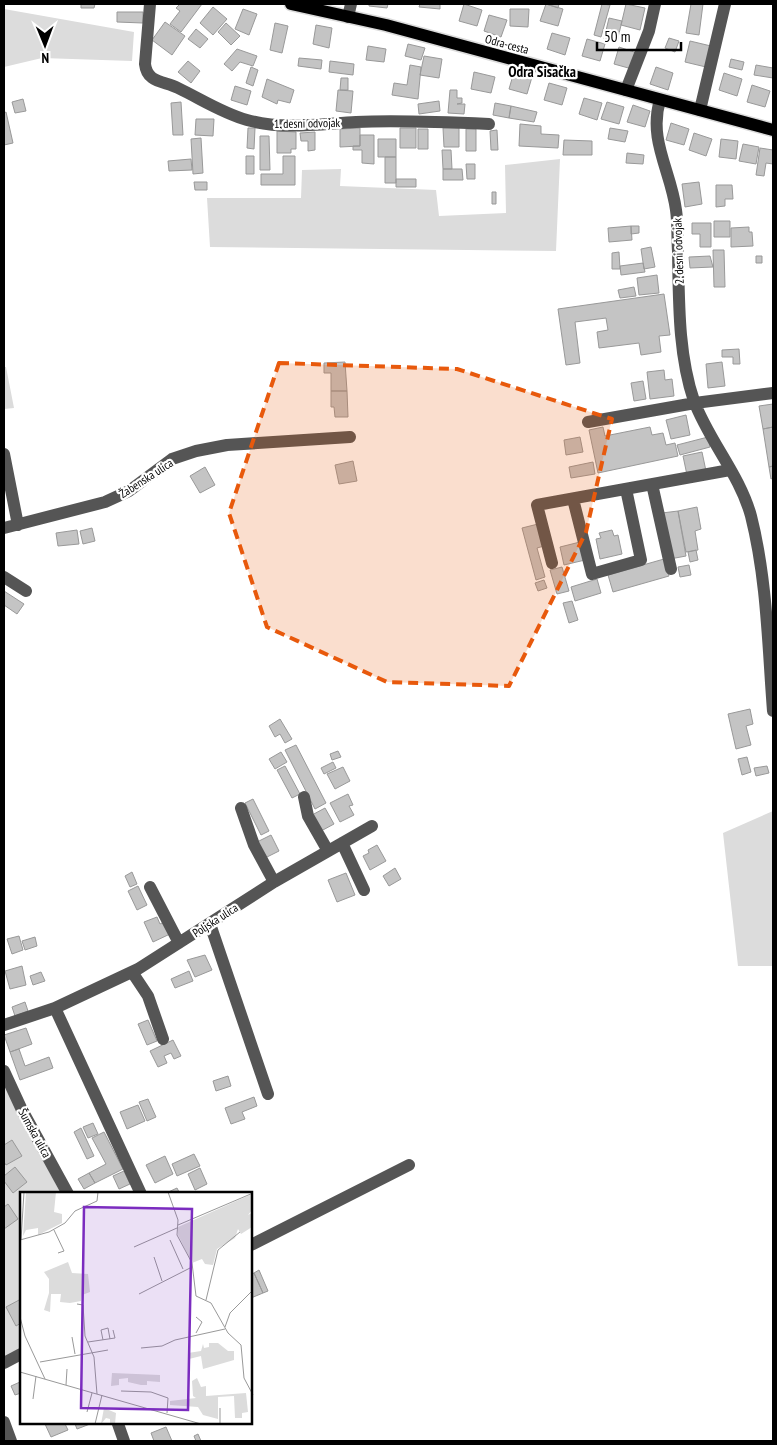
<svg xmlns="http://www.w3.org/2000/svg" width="777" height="1445" font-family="'PT Sans Narrow',sans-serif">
<rect width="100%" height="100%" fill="#fff"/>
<path fill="#dcdcdc" d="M 4,9 L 134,32 L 132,61 L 42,58 L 4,67 Z
M 560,159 L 556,251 L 210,247 L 207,198 L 301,198 L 302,170 L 341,169 L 340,186 L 436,190 L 439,216 L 506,213 L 505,165 Z
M 4,367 L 6,367 L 14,408 L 4,409 Z
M 773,811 L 773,966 L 738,966 L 723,833 Z
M 4,1085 L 61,1194 L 21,1194 L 21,1354 L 4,1362 Z"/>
<path fill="#c4c4c4" stroke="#999" d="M 81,4 L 95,4 L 94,8 L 81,8 Z
M 180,4 L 202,4 L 181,32 L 170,24 L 180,11 L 176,8 Z
M 369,4 L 388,4 L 387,8 L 369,6 Z
M 420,4 L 440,4 L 440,9 L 419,7 Z
M 464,4 L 482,10 L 477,26 L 459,21 Z
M 546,4 L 563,9 L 558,26 L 540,21 Z
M 546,4 L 559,4 L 558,8 Z
M 602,4 L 610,5 L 601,37 L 594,35 Z
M 626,4 L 645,8 L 640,30 L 621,25 Z
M 691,4 L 703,4 L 699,35 L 686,33 Z
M 213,7 L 227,19 L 213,35 L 200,23 Z
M 243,9 L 257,14 L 249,35 L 235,29 Z
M 510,9 L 529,9 L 528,27 L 510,26 Z
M 117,12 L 143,12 L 143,23 L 117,22 Z
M 489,15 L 507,20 L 501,37 L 484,31 Z
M 609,18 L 622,21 L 617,42 L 604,39 Z
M 165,22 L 185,36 L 172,55 L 152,40 Z
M 226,23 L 240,36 L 231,45 L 218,32 Z
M 275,23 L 288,26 L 282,53 L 270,50 Z
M 316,25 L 332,28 L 329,48 L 313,44 Z
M 196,29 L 208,39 L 200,48 L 188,39 Z
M 552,33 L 570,38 L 565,55 L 547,49 Z
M 669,38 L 679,41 L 675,52 L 665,48 Z
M 587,39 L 605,44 L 600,61 L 582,56 Z
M 690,41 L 711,46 L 706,67 L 685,62 Z
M 408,44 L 425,48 L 421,60 L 405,56 Z
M 368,46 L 386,49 L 384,62 L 366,60 Z
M 619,47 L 637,53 L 632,69 L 614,64 Z
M 237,49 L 257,56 L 253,66 L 240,62 L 232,71 L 224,64 Z
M 424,56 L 442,59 L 439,78 L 420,75 Z
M 299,58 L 322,60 L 321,69 L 298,66 Z
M 731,59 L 744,62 L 742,70 L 729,67 Z
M 188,61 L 200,71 L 191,83 L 178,72 Z
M 330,61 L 354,64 L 353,75 L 329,72 Z
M 410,65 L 421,67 L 418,99 L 392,95 L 394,83 L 407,85 Z
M 756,65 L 773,68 L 773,78 L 754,75 Z
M 251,67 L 258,70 L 253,86 L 246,83 Z
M 656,67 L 673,73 L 668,90 L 650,84 Z
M 474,72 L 495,77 L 491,93 L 471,89 Z
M 514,72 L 532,77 L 527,94 L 509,89 Z
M 724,73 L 742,79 L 737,96 L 719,90 Z
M 341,78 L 348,78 L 348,90 L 340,90 Z
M 267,79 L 294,90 L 290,103 L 278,100 L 277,104 L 262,97 Z
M 549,83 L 567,88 L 562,105 L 544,100 Z
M 752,85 L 770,91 L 765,107 L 747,102 Z
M 235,86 L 251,91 L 247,105 L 231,100 Z
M 338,90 L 353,91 L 351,113 L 336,111 Z
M 450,90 L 457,90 L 457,98 L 462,98 L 462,103 L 457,104 L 465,104 L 464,114 L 448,113 Z
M 584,98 L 602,103 L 597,120 L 579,114 Z
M 23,99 L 26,111 L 15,113 L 12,102 Z
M 439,101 L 440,111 L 419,114 L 418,104 Z
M 181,102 L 183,135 L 173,135 L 171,103 Z
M 607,102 L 624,107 L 619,124 L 601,119 Z
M 495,103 L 511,106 L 509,118 L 493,115 Z
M 633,105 L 650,111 L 645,127 L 627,122 Z
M 511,106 L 537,112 L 534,122 L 509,118 Z
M 6,112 L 13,143 L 4,145 L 4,113 Z
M 196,119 L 214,119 L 213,136 L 195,135 Z
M 671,123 L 689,129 L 684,145 L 666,140 Z
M 520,124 L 541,126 L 541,134 L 559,135 L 558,148 L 519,146 Z
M 248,128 L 255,128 L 254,149 L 247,148 Z
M 360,128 L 360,146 L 340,147 L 340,129 Z
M 400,128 L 416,128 L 416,148 L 400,148 Z
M 443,128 L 459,128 L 459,147 L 444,147 Z
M 610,128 L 628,131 L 625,142 L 608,139 Z
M 418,129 L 428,129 L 428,149 L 418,149 Z
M 466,129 L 476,129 L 476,151 L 466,151 Z
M 497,130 L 498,150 L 491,150 L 490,131 Z
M 277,131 L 296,132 L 296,149 L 291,149 L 291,153 L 277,153 Z
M 315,132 L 315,150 L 308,151 L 308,141 L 301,141 L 300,133 Z
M 694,133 L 712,139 L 706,156 L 689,150 Z
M 360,135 L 374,135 L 374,164 L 362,163 L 362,150 L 353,150 L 353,146 L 360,146 Z
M 260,136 L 269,136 L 270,170 L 260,170 Z
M 201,138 L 203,173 L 193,174 L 191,139 Z
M 378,139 L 396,139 L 396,157 L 378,157 Z
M 721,139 L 738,141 L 736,159 L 719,157 Z
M 564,140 L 592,141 L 592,155 L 563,155 Z
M 743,144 L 759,147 L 756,164 L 739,161 Z
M 760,148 L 773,150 L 773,164 L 766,163 L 764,176 L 756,175 Z
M 442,150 L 451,150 L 452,169 L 443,169 Z
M 627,153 L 644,155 L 643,164 L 626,163 Z
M 246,156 L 254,156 L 254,174 L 246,174 Z
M 283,156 L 295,156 L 295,185 L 261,185 L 261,174 L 283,174 Z
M 385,157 L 396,157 L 396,183 L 385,183 Z
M 191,159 L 192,170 L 169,171 L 168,161 Z
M 466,164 L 475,164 L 475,179 L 467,179 Z
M 443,169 L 462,169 L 463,180 L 443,180 Z
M 396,179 L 416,179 L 416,187 L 396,187 Z
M 194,182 L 207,182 L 207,190 L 195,190 Z
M 699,182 L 702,204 L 685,207 L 682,184 Z
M 716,185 L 732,185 L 733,199 L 725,199 L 725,206 L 716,207 Z
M 492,192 L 496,192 L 496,204 L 492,204 Z
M 714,221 L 730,221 L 730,237 L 714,237 Z
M 692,223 L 711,223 L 711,247 L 700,247 L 700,234 L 692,234 Z
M 631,226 L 632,240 L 609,242 L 608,228 Z
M 631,226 L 639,226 L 639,233 L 631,234 Z
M 749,227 L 749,232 L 752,232 L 753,246 L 731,247 L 731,228 Z
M 651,247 L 655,267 L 644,269 L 641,249 Z
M 713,250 L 724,250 L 725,287 L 714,287 Z
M 619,252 L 620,269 L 612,269 L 612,253 Z
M 710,256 L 713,267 L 690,268 L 689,257 Z
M 756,256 L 762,256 L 762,263 L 756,263 Z
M 643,263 L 645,272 L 621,275 L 620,266 Z
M 657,275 L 659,293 L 639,295 L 637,278 Z
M 634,287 L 636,296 L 620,298 L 618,290 Z
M 664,294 L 670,335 L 659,336 L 661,352 L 641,355 L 639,343 L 599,348 L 597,332 L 608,330 L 606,318 L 575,322 L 580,363 L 566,365 L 558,309 Z
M 739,349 L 740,364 L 733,364 L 733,357 L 722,357 L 722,350 Z
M 345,362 L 347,391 L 331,391 L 331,373 L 324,373 L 324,363 Z
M 722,362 L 725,386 L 708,388 L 706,364 Z
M 664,370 L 665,380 L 672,379 L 674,396 L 650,399 L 647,372 Z
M 643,381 L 646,399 L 634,401 L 631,383 Z
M 331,391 L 347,391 L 348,417 L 335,417 L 334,407 L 331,407 Z
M 773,404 L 773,427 L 763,429 L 759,406 Z
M 686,415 L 690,435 L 671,439 L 666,420 Z
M 603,427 L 605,436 L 650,427 L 652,435 L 663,433 L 666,445 L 675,443 L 678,456 L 598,473 L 589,430 Z
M 773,427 L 773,466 L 769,467 L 763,429 Z
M 580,437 L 583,452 L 566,455 L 564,440 Z
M 708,437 L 710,447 L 680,455 L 677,445 Z
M 702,452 L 706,471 L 687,475 L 683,456 Z
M 353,461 L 357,481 L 339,484 L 335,465 Z
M 593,462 L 595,474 L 571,478 L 569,467 Z
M 773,466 L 773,478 L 771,479 L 769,467 Z
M 205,467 L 215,485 L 200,493 L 190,476 Z
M 697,507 L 701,529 L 695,531 L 698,550 L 686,552 L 678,511 Z
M 678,511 L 686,556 L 670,559 L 662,513 Z
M 538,524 L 544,546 L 537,548 L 545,577 L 536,580 L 522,528 Z
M 92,528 L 95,541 L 83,544 L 80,531 Z
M 77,530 L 79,544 L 58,546 L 56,533 Z
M 612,530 L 614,536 L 618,535 L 622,554 L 600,559 L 596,539 L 601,538 L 599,533 Z
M 580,542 L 585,560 L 564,565 L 560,547 Z
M 696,550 L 698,560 L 690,562 L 688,552 Z
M 664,559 L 669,576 L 613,592 L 608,575 Z
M 689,565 L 691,575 L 680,577 L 678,567 Z
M 562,567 L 569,591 L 557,594 L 550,570 Z
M 597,579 L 601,593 L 575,601 L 571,587 Z
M 544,580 L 547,588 L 538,591 L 535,583 Z
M 4,591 L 24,604 L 17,614 L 4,605 Z
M 572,601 L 578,620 L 569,623 L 563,603 Z
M 750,709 L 753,724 L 746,726 L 751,745 L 736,749 L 728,714 Z
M 280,719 L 292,739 L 285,743 L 280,734 L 275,737 L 269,726 Z
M 296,745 L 326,803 L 315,809 L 285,750 Z
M 338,751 L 341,757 L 332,760 L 330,754 Z
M 281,752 L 287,762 L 275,769 L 269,759 Z
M 747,757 L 751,772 L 742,775 L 738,759 Z
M 333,762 L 336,768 L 324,774 L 321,768 Z
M 285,766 L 300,794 L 292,798 L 277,770 Z
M 767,766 L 769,773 L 756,776 L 754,768 Z
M 343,767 L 350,781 L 335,789 L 327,774 Z
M 348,794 L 353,805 L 349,806 L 354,815 L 340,822 L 330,803 Z
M 253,799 L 269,831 L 261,835 L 245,803 Z
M 325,808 L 334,824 L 321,831 L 312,815 Z
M 271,835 L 279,851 L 265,858 L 257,842 Z
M 377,845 L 386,861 L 370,870 L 363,856 L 369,853 L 368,850 Z
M 395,868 L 401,879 L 389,886 L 383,876 Z
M 132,872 L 137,884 L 130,887 L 125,876 Z
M 346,873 L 355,895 L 337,902 L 328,880 Z
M 138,886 L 147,905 L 137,910 L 128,891 Z
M 157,917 L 160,924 L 164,922 L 170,934 L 153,942 L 144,922 Z
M 19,936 L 23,950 L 12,954 L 7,939 Z
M 35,937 L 37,946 L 25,950 L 22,941 Z
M 205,955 L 212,970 L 195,977 L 187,960 Z
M 22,966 L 26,985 L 10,989 L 5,971 Z
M 189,971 L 193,981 L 175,988 L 171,979 Z
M 41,972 L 45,981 L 33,985 L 30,976 Z
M 25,1002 L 28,1011 L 15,1016 L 12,1007 Z
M 148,1020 L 157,1041 L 147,1045 L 138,1024 Z
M 26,1028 L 32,1044 L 10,1052 L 4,1035 Z
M 173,1040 L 181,1056 L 174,1059 L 171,1053 L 164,1056 L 167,1063 L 158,1067 L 150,1051 Z
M 19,1049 L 25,1066 L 49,1057 L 53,1068 L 20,1080 L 10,1052 Z
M 228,1076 L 231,1086 L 216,1091 L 213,1081 Z
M 254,1097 L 257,1106 L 242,1112 L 245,1119 L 231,1124 L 225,1108 Z
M 148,1099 L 156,1117 L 147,1121 L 139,1102 Z
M 138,1105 L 145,1121 L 127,1129 L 120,1112 Z
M 93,1123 L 98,1134 L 88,1138 L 83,1127 Z
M 81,1128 L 94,1156 L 87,1159 L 74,1132 Z
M 104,1132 L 123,1169 L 95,1183 L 89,1173 L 106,1164 L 92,1138 Z
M 12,1140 L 22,1156 L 6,1165 L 4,1162 L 4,1145 Z
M 194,1154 L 200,1166 L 177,1176 L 172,1164 Z
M 165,1156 L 173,1174 L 155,1183 L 146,1165 Z
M 15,1167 L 27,1182 L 13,1193 L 4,1181 L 4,1176 Z
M 200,1168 L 207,1184 L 195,1190 L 188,1174 Z
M 124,1171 L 130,1184 L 119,1189 L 113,1176 Z
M 89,1173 L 95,1183 L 84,1189 L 78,1179 Z
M 177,1188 L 180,1194 L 164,1194 Z
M 8,1204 L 18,1219 L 4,1229 L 4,1207 Z
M 259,1270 L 268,1291 L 263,1293 L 254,1273 Z
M 254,1273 L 263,1293 L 251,1298 L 251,1274 Z
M 21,1299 L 21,1323 L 16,1326 L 6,1307 Z
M 20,1382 L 21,1393 L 15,1395 L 11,1386 Z
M 45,1424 L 65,1424 L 68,1430 L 51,1437 Z
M 75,1424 L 90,1424 L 77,1429 Z
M 166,1427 L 172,1441 L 154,1441 L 151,1433 Z
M 198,1434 L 201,1441 L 196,1441 L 194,1436 Z"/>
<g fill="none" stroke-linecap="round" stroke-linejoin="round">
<g stroke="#dbdbdb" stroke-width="15">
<path id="major" d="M 291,4 L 386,25 L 773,130"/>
</g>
<path stroke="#555" stroke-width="12" d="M 150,4 L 145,64 C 147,83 164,81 178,88 C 201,99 222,113 247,120 C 283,130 320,124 356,122 C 401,120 445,122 489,124
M 348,17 L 351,4
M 626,90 L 649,31 L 655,4
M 660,100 C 648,140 671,171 676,210 C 678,223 677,238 678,251 C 679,301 678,354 694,401 C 709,441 740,475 751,516 C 767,579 768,647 773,711
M 700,110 L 725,4
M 588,422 L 695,403 L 773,393
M 4,454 L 18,525
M 652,484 L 671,569
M 573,499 L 592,574 L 641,560 L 626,489
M 4,528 L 105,502 L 129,491 L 172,459 L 196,451 L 227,445 L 350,437
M 552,563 L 537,505 L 730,470
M 4,577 L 26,591
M 304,797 L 308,816 L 328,851
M 241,808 L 254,845 L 274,882
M 342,843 L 364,890
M 150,887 L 179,943
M 210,924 L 268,1094
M 132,972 L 148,996 L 163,1039
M 55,1008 L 141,1194
M 4,1025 L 55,1008 L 138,969 L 274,882 L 372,826
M 4,1071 L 22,1110 L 68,1194
M 251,1245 L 409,1165
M 4,1363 L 21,1354
M 4,1422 L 11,1441
M 118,1424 L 124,1441"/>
<use href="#major" stroke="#000" stroke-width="12"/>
</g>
<path fill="#e8590c" fill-opacity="0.2" stroke="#e8590c" stroke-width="4" stroke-dasharray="10 6" stroke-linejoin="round" d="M 279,363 L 457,369 L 612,419 L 586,532 L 509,686 L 387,682 L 267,627 L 229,513 Z"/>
<g text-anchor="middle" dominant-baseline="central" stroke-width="4.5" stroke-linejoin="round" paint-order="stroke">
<g font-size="12" fill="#000" stroke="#fff">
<text transform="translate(507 44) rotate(15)">Odra-cesta</text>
<text transform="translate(307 123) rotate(-1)">1. desni odvojak</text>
<text transform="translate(678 251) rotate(-92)">2. desni odvojak</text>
<text transform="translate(146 478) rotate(-33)">Žabenska ulica</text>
<text transform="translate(215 920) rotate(-33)">Poljska ulica</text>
<text transform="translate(35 1133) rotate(61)">Šumska ulica</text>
</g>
<g font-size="15" font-weight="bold" fill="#000" stroke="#fff">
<text x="542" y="71">Odra Sisačka</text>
</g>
</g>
<g transform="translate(20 1192)">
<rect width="232" height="232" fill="#fff"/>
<path d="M 6,0 L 36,0 L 34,20 L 42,22 L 42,31 L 18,43 L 18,36 L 6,38 L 3,44 ZM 232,2 L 232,18 L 228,23 L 232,21 L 232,35 L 221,42 L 218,37 L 215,46 L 197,57 L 193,73 L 185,72 L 182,67 L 172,71 L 158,43 L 158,35 ZM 48,70 L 52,81 L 68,82 L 70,100 L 62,103 L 61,109 L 50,111 L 40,110 L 41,102 L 31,102 L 30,120 L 24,118 L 29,101 L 29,87 L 24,80 ZM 189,151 L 198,151 L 208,159 L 214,159 L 214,168 L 183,177 L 181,164 L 169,167 L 168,161 L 181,159 L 183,152 L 184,156 L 189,155 ZM 92,181 L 140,183 L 140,190 L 127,189 L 127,193 L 121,193 L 108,190 L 108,186 L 99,187 L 99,193 L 91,194 ZM 177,186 L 181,195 L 186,194 L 186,204 L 226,201 L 228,220 L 222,221 L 222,226 L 215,226 L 214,204 L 198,205 L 198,227 L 183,223 L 178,215 L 150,213 L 150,209 L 176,206 L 173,204 L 172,189 ZM 84,216 L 96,221 L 95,232 L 90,232 L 90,227 L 86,226 L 81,232 Z" fill="#dcdcdc"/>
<path fill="none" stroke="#999" stroke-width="1" d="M 148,0 L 158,28 L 157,43 L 172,71 L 176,104 L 191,111 L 208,141 L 221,153 L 224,186 L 233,203M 158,33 L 233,1M 34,38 L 44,59 L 38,61M 0,48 L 29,40 L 45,31 L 55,19 L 77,9 L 78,0M 1,48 L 4,0M 150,48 L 163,77M 114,55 L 157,36M 134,65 L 142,89M 119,102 L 172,75M 186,108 L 198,58 L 220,40M 57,112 L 63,113 L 65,144 L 74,165 L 77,202M 0,125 L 5,144 L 25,187M 205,135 L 210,121 L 233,98M 176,141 L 182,130 L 176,125M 52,145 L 55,162M 83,148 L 81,138 L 88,136 L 90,147M 68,150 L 95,146 L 93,138M 121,156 L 142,154 L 155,148 L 205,137M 20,170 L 88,158M 0,180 L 181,232M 46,193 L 47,177M 101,199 L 131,200 L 148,206 L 147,221M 13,207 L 16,184M 200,216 L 200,232M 67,220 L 72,201M 75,232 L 82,203"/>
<path fill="#7b2cbf" fill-opacity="0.15" stroke="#7b2cbf" stroke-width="2.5" d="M 64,15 L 172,17 L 168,218 L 61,216 Z"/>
<rect width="232" height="232" fill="none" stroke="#000" stroke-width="2.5"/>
</g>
<rect width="777" height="1445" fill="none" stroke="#000000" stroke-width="10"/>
<g transform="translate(45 45) rotate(179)" stroke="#ffffff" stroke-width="4" paint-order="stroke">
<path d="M0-4L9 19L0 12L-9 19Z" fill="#000000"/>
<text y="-8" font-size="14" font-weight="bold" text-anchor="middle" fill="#000000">N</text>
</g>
<path d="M597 42v8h84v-8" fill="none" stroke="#000000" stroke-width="2.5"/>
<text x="604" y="42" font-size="15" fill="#000000" stroke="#ffffff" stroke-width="4" paint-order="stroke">50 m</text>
</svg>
